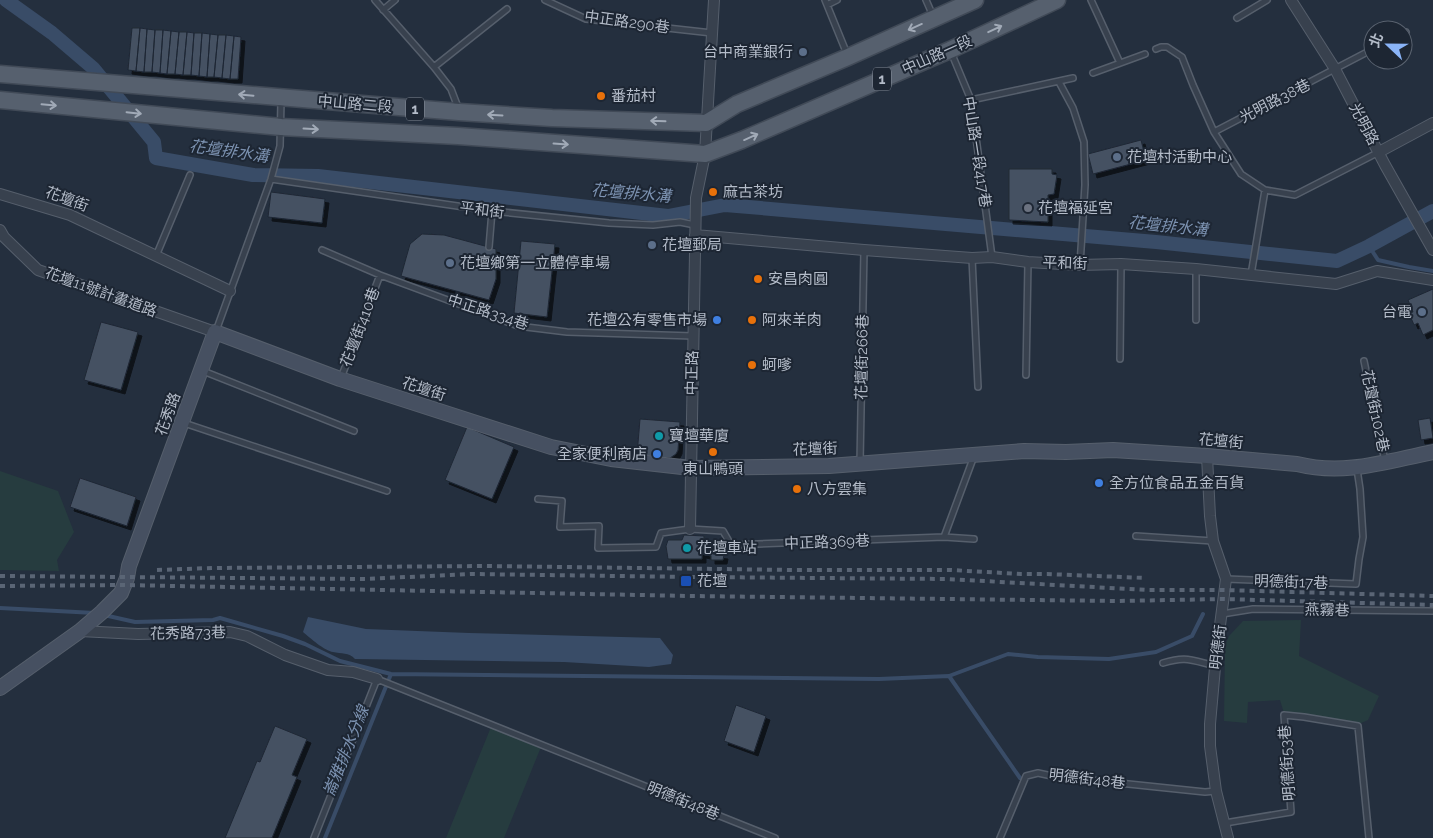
<svg xmlns="http://www.w3.org/2000/svg" width="1433" height="838" font-family="Raleway,'Noto Sans TC',sans-serif">
<defs>
<filter id="shadow"><feDropShadow dx="4" dy="4" stdDeviation="0" flood-color="#0009"/></filter>
</defs>
<rect width="100%" height="100%" fill="#242f3e"/>
<path fill="#263c3f" d="M 0,471 L 58,491 L 74,532 L 57,560 L 59,571 L 0,570 Z
M 1301,620 L 1299,656 L 1379,696 L 1368,720 L 1352,727 L 1284,713 L 1280,700 L 1248,702 L 1247,723 L 1224,721 L 1225,646 L 1229,636 L 1243,621 Z
M 491,727 L 541,747 L 504,838 L 446,838 Z"/>
<path fill="#394c67" d="M 308,617 L 366,629 L 469,633 L 660,638 L 673,655 L 671,664 L 649,667 L 564,662 L 355,659 C 349,652 341,654 333,652 C 325,651 310,638 303,632 Z"/>
<g fill="none" stroke-linecap="round" stroke-linejoin="round">
<path stroke="#394c67" stroke-width="4" d="M 1369,246 L 1378,260 L 1409,267 L 1433,271
M 0,608 L 95,613
M 104,615 L 135,622 L 213,620 L 220,618 L 283,636 L 305,644 L 340,661 L 391,674 L 879,679 L 949,676 L 1020,778
M 949,676 L 1008,654 L 1038,657 L 1109,659 L 1156,652 L 1192,636 L 1203,614
M 325,838 L 391,674"/>
<path stroke="#394c67" stroke-width="14" d="M 6,0 L 52,33 L 93,68 L 154,142 L 156,158 L 253,175 L 318,176 L 668,216 L 725,205 L 1156,242 L 1337,261 L 1369,246 L 1433,211"/>
</g>
<path fill="#455162" stroke="#1f2835" filter="url(#shadow)" d="M 132,28 L 140,28 L 136,71 L 128,70 Z
M 140,28 L 147,29 L 144,72 L 136,71 Z
M 147,29 L 155,30 L 152,72 L 144,72 Z
M 155,30 L 163,30 L 160,73 L 152,72 Z
M 163,30 L 171,31 L 167,74 L 160,73 Z
M 171,31 L 179,32 L 175,74 L 167,74 Z
M 179,32 L 187,32 L 183,75 L 175,74 Z
M 187,32 L 194,33 L 191,75 L 183,75 Z
M 194,33 L 202,33 L 199,76 L 191,75 Z
M 202,33 L 210,34 L 207,77 L 199,76 Z
M 210,34 L 218,35 L 214,77 L 207,77 Z
M 218,35 L 226,35 L 222,78 L 214,77 Z
M 226,35 L 234,36 L 230,79 L 222,78 Z
M 234,36 L 241,37 L 238,79 L 230,79 Z
M 1141,140 L 1146,160 L 1093,174 L 1088,154 Z
M 1009,169 L 1052,169 L 1052,174 L 1057,175 L 1054,194 L 1048,195 L 1048,222 L 1009,220 Z
M 271,192 L 325,199 L 322,223 L 268,217 Z
M 422,234 L 444,235 L 496,249 L 496,279 L 489,300 L 401,276 L 410,244 Z
M 521,241 L 555,244 L 547,317 L 514,313 Z
M 1433,289 L 1433,330 L 1423,335 L 1418,323 L 1414,325 L 1409,313 L 1413,312 L 1408,300 Z
M 101,322 L 138,332 L 121,390 L 84,380 Z
M 1430,418 L 1433,438 L 1421,440 L 1418,420 Z
M 640,419 L 680,422 L 678,450 L 676,454 L 670,458 L 637,455 Z
M 467,427 L 514,447 L 492,499 L 445,480 Z
M 80,478 L 136,497 L 127,526 L 70,507 Z
M 684,535 L 704,536 L 704,542 L 708,543 L 707,551 L 712,550 L 713,554 L 724,555 L 723,560 L 711,560 L 711,556 L 702,554 L 702,559 L 668,559 L 666,546 L 668,540 L 682,540 Z
M 736,705 L 766,716 L 754,752 L 724,741 Z
M 275,726 L 307,739 L 292,775 L 297,777 L 272,838 L 225,838 L 257,761 L 260,762 Z"/>
<g fill="none" stroke-linecap="round" stroke-linejoin="round">
<g stroke="#565f6c" stroke-width="8">
<path id="lane" d="M 375,0 L 434,67 L 451,89 L 459,110
M 545,0 L 586,19 L 712,33
M 825,0 L 847,54
M 926,0 L 933,16
M 1091,0 L 1120,63
M 827,5 L 837,0
M 383,10 L 395,0
M 1237,18 L 1267,0
M 1403,33 L 1406,32
M 1156,49 L 1161,47 L 1167,47 L 1182,57 L 1193,85 L 1214,132 L 1241,174 L 1265,190 L 1295,195 L 1379,152
M 951,52 L 971,100 L 992,257
M 434,67 L 507,9
M 1093,73 L 1145,54
M 1059,82 L 1073,108 L 1084,142 L 1085,185 L 1080,265
M 971,100 L 1073,78
M 1214,132 L 1373,49
M 271,179 L 492,211 L 609,223 L 653,225 L 680,222 L 695,225
M 489,247 L 492,211
M 322,250 L 380,275 L 518,326 L 567,332 L 693,336
M 156,256 L 190,175
M 972,258 L 978,387
M 1196,269 L 1196,320
M 1251,275 L 1265,190
M 216,331 L 271,179 L 280,146 L 281,101
M 1120,359 L 1121,264
M 1364,361 L 1385,461
M 203,371 L 354,431
M 1026,375 L 1028,262
M 341,378 L 380,275
M 184,423 L 387,491
M 860,463 L 864,250
M 538,499 L 562,501 L 560,527 L 599,526 L 598,548 L 656,547 L 661,533 L 690,529 L 723,531 L 731,545 L 944,537 L 974,539
M 1136,536 L 1213,541
M 944,537 L 974,456
M 1226,579 L 1356,584 L 1359,559 L 1363,537 L 1360,489 L 1357,469
M 1222,614 L 1253,609 L 1433,611
M 1163,663 C 1183,657 1188,659 1208,664
M 1225,823 L 1291,812 L 1284,715 L 1304,717 L 1358,726 L 1369,838
M 314,838 L 377,679 L 775,838
M 1000,838 L 1026,776 L 1038,773 L 1052,776 L 1205,792 L 1216,791"/>
</g>
<g stroke="#565f6c" stroke-width="12">
<path id="street" d="M 1291,0 L 1335,69 L 1385,165 L 1433,250
M 1379,152 L 1433,123
M 0,194 L 70,215 L 230,291
M 0,230 L 4,237 L 38,270 L 215,332
M 695,235 L 864,250 L 972,258 L 992,257 L 1028,262 L 1079,265 L 1121,264 L 1196,269 L 1336,284 L 1377,271 L 1433,280
M 1207,456 L 1210,516 L 1213,541 L 1226,579 L 1216,656 L 1210,724 L 1210,746 L 1216,791 L 1228,838
M 690,529 L 696,198 L 705,154 L 714,0
M 80,631 L 138,634 L 230,632 L 247,636 L 285,655 L 328,670 L 353,672 L 377,679"/>
</g>
<g stroke="#565f6c" stroke-width="16">
<path id="secondary" d="M 0,688 L 80,631 L 102,612 L 121,593 L 127,578 L 129,566 L 215,332 L 340,379 L 551,447 L 611,459 L 691,468 L 829,466 L 1024,451 L 1066,452 L 1113,450 L 1207,456 L 1297,464 C 1345,476 1387,461 1433,452"/>
</g>
<g stroke="#414a57" stroke-width="19">
<path id="primary" d="M 0,74 L 459,112 L 552,118 L 706,123 L 737,104 L 848,57 L 975,0
M 0,100 L 281,127 L 458,136 L 705,154 L 742,140 L 950,50 L 1057,0"/>
</g>
<use href="#lane" stroke="#38414e" stroke-width="5"/>
<use href="#street" stroke="#38414e" stroke-width="10"/>
<use href="#secondary" stroke="#465061" stroke-width="14"/>
<use href="#primary" stroke="#56606e" stroke-width="16"/>
<path stroke="#5a6575" stroke-width="4" stroke-dasharray="5 5" stroke-linecap="butt" d="M 157,570 L 212,568 L 486,566 L 795,570 L 951,570 L 1021,574 L 1047,574 L 1146,578
M 0,576 L 365,579 L 471,574 L 693,577 L 947,579 L 1147,590 L 1223,590 L 1433,596
M 0,586 L 124,585 L 691,596 L 1117,601 L 1223,599 L 1433,605"/>
</g>
<defs><path id="oneway-shaft" d="M-6 0H5M1.5-3L5.5 0L1.5 3" fill="none" stroke-width="1.6" stroke-linecap="round" stroke-linejoin="round" transform="scale(1.25)"/></defs>
<g stroke="#a1aab7">
<use href="#oneway-shaft" transform="translate(915 27) rotate(156)"/>
<use href="#oneway-shaft" transform="translate(995 29) rotate(-25)"/>
<use href="#oneway-shaft" transform="translate(246 95) rotate(-175)"/>
<use href="#oneway-shaft" transform="translate(49 105) rotate(5)"/>
<use href="#oneway-shaft" transform="translate(134 113) rotate(6)"/>
<use href="#oneway-shaft" transform="translate(495 115) rotate(-177)"/>
<use href="#oneway-shaft" transform="translate(658 121) rotate(-178)"/>
<use href="#oneway-shaft" transform="translate(311 129) rotate(3)"/>
<use href="#oneway-shaft" transform="translate(751 137) rotate(-24)"/>
<use href="#oneway-shaft" transform="translate(561 144) rotate(4)"/>
</g>
<g fill="#5c6f8a" stroke="#1d2633" stroke-width="2">
<circle cx="803" cy="52" r="5"/>
<circle cx="1117" cy="157" r="5"/>
<circle cx="652" cy="245" r="5"/>
<circle cx="450" cy="263" r="5"/>
<circle cx="1422" cy="312" r="5"/>
</g>
<g fill="#e8710a" stroke="#1d2633" stroke-width="2">
<circle cx="601" cy="96" r="5"/>
<circle cx="713" cy="192" r="5"/>
<circle cx="758" cy="279" r="5"/>
<circle cx="752" cy="320" r="5"/>
<circle cx="752" cy="365" r="5"/>
<circle cx="713" cy="452" r="5"/>
<circle cx="797" cy="489" r="5"/>
</g>
<circle fill="#6b7280" stroke="#1d2633" stroke-width="2" cx="1028" cy="208" r="5"/>
<g fill="#3f7fe0" stroke="#1d2633" stroke-width="2">
<circle cx="717" cy="320" r="5"/>
<circle cx="657" cy="454" r="5"/>
<circle cx="1099" cy="483" r="5"/>
</g>
<g fill="#0f9aa8" stroke="#1d2633" stroke-width="2">
<circle cx="659" cy="436" r="5"/>
<circle cx="687" cy="548" r="5"/>
</g>
<rect fill="#1a4fb4" stroke="#1d2633" stroke-width="2" x="680" y="575" width="12" height="12" rx="2.5"/>
<g text-anchor="middle" dominant-baseline="central" stroke-width="4" stroke-linejoin="round" paint-order="stroke">
<g fill="#1d2633" stroke="#878f9c" stroke-width="1">
<rect x="873" y="67.5" width="18" height="23" rx="4"/>
<rect x="406" y="97.5" width="18" height="23" rx="4"/>
</g>
<g font-size="14" font-weight="bold" fill="#b4bcc9">
<text x="882" y="79">1</text>
<text x="415" y="109">1</text>
</g>
<g font-size="15" fill="#b4bcc9" stroke="#1d2633">
<text transform="translate(627 22) rotate(8)">中正路290巷</text>
<text transform="translate(937 55) rotate(-24)">中山路一段</text>
<text transform="translate(1275 101) rotate(-27)">光明路38巷</text>
<text transform="translate(355 104) rotate(5)">中山路二段</text>
<text transform="translate(1364 124) rotate(62)">光明路</text>
<text transform="translate(977 152) rotate(81)">中山路一段417巷</text>
<text transform="translate(67 199) rotate(20)">花壇街</text>
<text transform="translate(482 210) rotate(7)">平和街</text>
<text transform="translate(1065 263) rotate(2)">平和街</text>
<text transform="translate(101 292) rotate(20)">花壇11號計畫道路</text>
<text transform="translate(488 312) rotate(18)">中正路334巷</text>
<text transform="translate(360 327) rotate(-69)">花壇街410巷</text>
<text transform="translate(862 357) rotate(-89)">花壇街266巷</text>
<text transform="translate(692 373) rotate(-89)">中正路</text>
<text transform="translate(424 389) rotate(18)">花壇街</text>
<text transform="translate(1375 411) rotate(78)">花壇街102巷</text>
<text transform="translate(168 414) rotate(-70)">花秀路</text>
<text transform="translate(1221 441) rotate(5)">花壇街</text>
<text transform="translate(815 449) rotate(-2)">花壇街</text>
<text transform="translate(827 542) rotate(-2)">中正路369巷</text>
<text transform="translate(1291 582) rotate(2)">明德街17巷</text>
<text transform="translate(1327 610) rotate(1)">燕霧巷</text>
<text transform="translate(188 633) rotate(-1)">花秀路73巷</text>
<text transform="translate(1218 647) rotate(-83)">明德街</text>
<text transform="translate(1287 763) rotate(-94)">明德街53巷</text>
<text transform="translate(1087 779) rotate(7)">明德街48巷</text>
<text transform="translate(683 801) rotate(22)">明德街48巷</text>
</g>
<g font-size="15" fill="#b4bcc9" stroke="#1d2633" text-anchor="start">
<text x="793" y="52" text-anchor="end">台中商業銀行</text>
<text x="611" y="96">番茄村</text>
<text x="1127" y="157">花壇村活動中心</text>
<text x="723" y="192">麻古茶坊</text>
<text x="1038" y="208">花壇福延宮</text>
<text x="662" y="245">花壇郵局</text>
<text x="460" y="263">花壇鄉第一立體停車場</text>
<text x="768" y="279">安昌肉圓</text>
<text x="1412" y="312" text-anchor="end">台電</text>
<text x="707" y="320" text-anchor="end">花壇公有零售市場</text>
<text x="762" y="320">阿來羊肉</text>
<text x="762" y="365">蚵嗲</text>
<text x="669" y="436">寶壇華廈</text>
<text x="647" y="454" text-anchor="end">全家便利商店</text>
<text x="713" y="469" text-anchor="middle">東山鴨頭</text>
<text x="1109" y="483">全方位食品五金百貨</text>
<text x="807" y="489">八方雲集</text>
<text x="697" y="548">花壇車站</text>
<text x="697" y="581">花壇</text>
</g>
<g font-size="16" font-style="italic" fill="#7c92b1" stroke="#1d2633">
<text transform="translate(229 151) rotate(8)">花壇排水溝</text>
<text transform="translate(631 193) rotate(5)">花壇排水溝</text>
<text transform="translate(1168 226) rotate(6)">花壇排水溝</text>
<text transform="translate(346 751) rotate(-68)">崙雅排水分線</text>
</g>
</g>
<g transform="translate(1388 45) rotate(292)"><circle r="24" fill="#1d2633" stroke="#59626f"/>
<path d="M0-4L9 19L0 12L-9 19Z" fill="#8ab4f8"/>
<text y="-8" font-size="14" font-weight="bold" text-anchor="middle" fill="#b4bcc9">北</text>
</g>
</svg>
